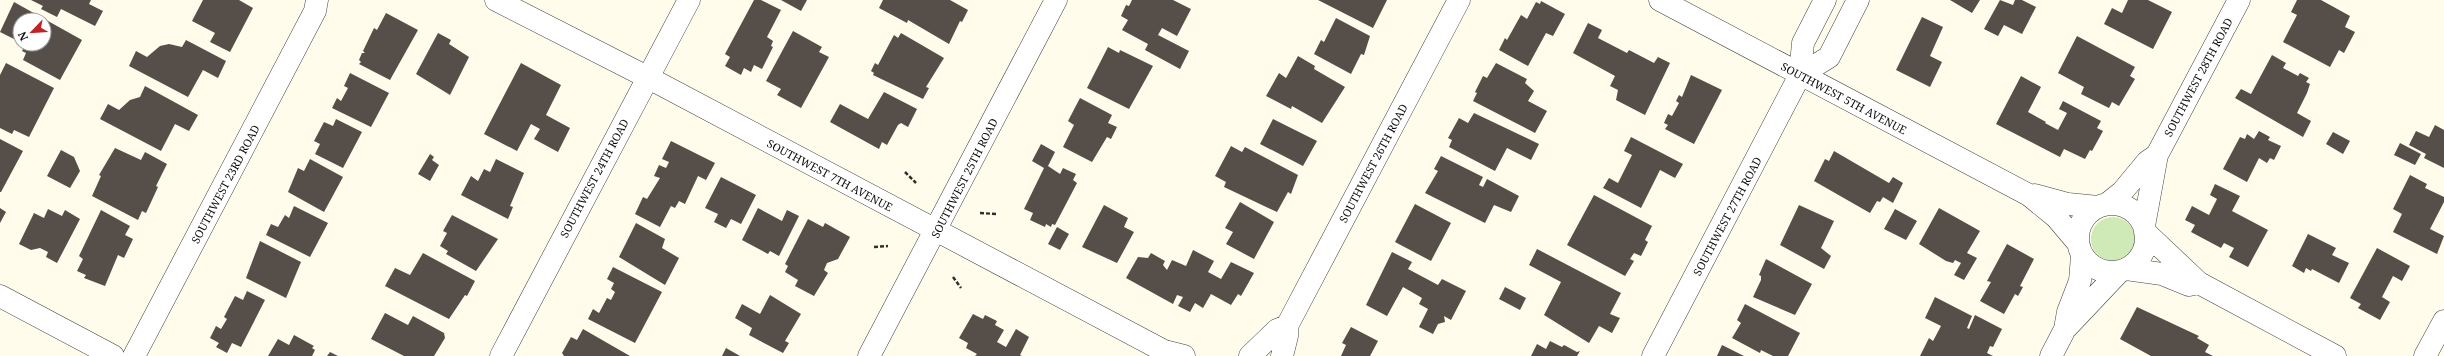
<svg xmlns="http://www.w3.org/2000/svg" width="2444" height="356" font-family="'Noto Serif',serif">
<rect width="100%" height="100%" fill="#fffcec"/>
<path fill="#cfeab6" d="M2091 239a22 22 0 1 1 44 0a22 22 0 1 1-44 0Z"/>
<path fill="#554e49" d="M 31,0 L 91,0 L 89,4 L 103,11 L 95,26 L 61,9 L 57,17 L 41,9 L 43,6 Z
M 203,0 L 239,0 L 253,8 L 230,52 L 210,42 L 215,33 L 192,21 Z
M 754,0 L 761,0 L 781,10 L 767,37 L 773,41 L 771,46 L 773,47 L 762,69 L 754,65 L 751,72 L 744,68 L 741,75 L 725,66 L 730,57 L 725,54 Z
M 781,0 L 807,0 L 801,11 Z
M 883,0 L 950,0 L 968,10 L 962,22 L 960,21 L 949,44 L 908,20 L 907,23 L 879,8 Z
M 1132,0 L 1173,0 L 1191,9 L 1177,36 L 1162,28 L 1158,35 L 1189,51 L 1180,69 L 1145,50 L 1148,44 L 1122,30 L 1128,20 L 1121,16 L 1126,5 L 1129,6 Z
M 1318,0 L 1387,0 L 1373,28 Z
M 1950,0 L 1980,0 L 1972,13 Z
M 2000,0 L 2013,5 L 2015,0 L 2022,0 L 2036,7 L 2022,34 L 2004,25 L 1998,36 L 1984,29 Z
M 2128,0 L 2148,0 L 2172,12 L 2153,49 L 2104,24 L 2112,8 L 2122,13 Z
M 2297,0 L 2321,0 L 2350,16 L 2345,27 L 2355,32 L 2344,53 L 2339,50 L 2330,67 L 2283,42 L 2297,15 L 2291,12 Z
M 1541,1 L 1565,14 L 1553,36 L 1546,33 L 1528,66 L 1499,50 L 1505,38 L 1507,40 L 1521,15 L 1527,19 L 1536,2 L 1540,4 Z
M 14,2 L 82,40 L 60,80 L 23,60 L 26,53 L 22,51 L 25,45 L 23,44 L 44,44 L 44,20 L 20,20 L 20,42 L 0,32 Z
M 386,13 L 418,30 L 390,80 L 359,64 L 361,62 L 359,60 L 362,53 L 365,53 L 363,51 L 374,28 L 377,30 Z
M 1922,17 L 1943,27 L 1930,56 L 1942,62 L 1930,87 L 1896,70 Z
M 1336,18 L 1370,36 L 1364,55 L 1361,54 L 1351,74 L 1314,54 L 1321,40 L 1324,42 Z
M 1588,23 L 1602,30 L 1598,38 L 1627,53 L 1629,50 L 1654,63 L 1658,57 L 1670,63 L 1645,115 L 1616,100 L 1618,90 L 1610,86 L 1615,76 L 1573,53 Z
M 793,31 L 822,47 L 819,52 L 829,57 L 801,108 L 777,95 L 781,89 L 766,81 Z
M 438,33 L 451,40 L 449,44 L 469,57 L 450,95 L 416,74 Z
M 901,33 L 944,58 L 926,87 L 929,88 L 923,99 L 873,75 L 874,73 L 871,71 L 875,63 L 878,65 L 894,35 L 898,38 Z
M 2077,36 L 2135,67 L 2130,76 L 2135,79 L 2119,106 L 2112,102 L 2109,108 L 2081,94 L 2084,87 L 2058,73 Z
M 186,40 L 226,61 L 218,78 L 203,70 L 188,97 L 129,66 L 136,51 L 147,57 L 160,46 L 169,44 L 182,47 Z
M 1108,47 L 1119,53 L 1120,50 L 1153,66 L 1129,109 L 1087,88 Z
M 2272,55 L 2286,63 L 2283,68 L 2298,76 L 2300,73 L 2309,78 L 2306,82 L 2310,84 L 2307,93 L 2297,113 L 2311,121 L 2303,137 L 2235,98 L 2241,89 L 2251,94 Z
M 1298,56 L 1315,66 L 1314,69 L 1345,87 L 1322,123 L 1292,106 L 1291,109 L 1266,96 L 1279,73 L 1286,78 Z
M 6,63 L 54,88 L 29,137 L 14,130 L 12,134 L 0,128 L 0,75 Z
M 521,63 L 561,85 L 546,115 L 570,128 L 558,152 L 534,139 L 540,129 L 531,124 L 517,151 L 484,134 Z
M 1496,63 L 1527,79 L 1525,83 L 1534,91 L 1528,101 L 1547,111 L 1535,133 L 1473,101 L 1477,93 L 1475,92 L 1483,76 L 1487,78 Z
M 350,73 L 389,93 L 371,127 L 332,108 L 337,98 L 341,101 L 348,88 L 344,86 Z
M 1691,75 L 1722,90 L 1694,144 L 1665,129 L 1668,125 L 1664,123 L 1668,114 L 1672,116 L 1679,103 L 1676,101 L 1679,95 L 1682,97 Z
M 2021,76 L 2041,87 L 2028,112 L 2046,122 L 2045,123 L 2058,130 L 2067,113 L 2059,109 L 2063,101 L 2101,121 L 2097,128 L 2103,131 L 2092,151 L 2090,150 L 2085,159 L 2064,149 L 2060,157 L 1996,124 Z
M 145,86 L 198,115 L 189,131 L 175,124 L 161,151 L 100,119 L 108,104 L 119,110 L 130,100 L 140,97 Z
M 884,92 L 917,109 L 908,127 L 901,123 L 898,125 L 887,145 L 882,142 L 879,149 L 830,122 L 840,104 L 868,119 Z
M 1080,98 L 1112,115 L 1108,123 L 1117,127 L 1111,139 L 1107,137 L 1092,162 L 1063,147 L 1074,125 L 1068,121 Z
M 1474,113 L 1539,144 L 1531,160 L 1507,148 L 1495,171 L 1449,147 L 1452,140 L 1448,138 L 1459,118 L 1468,123 Z
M 336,119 L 362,132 L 343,168 L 315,154 L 320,144 L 314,141 L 324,122 L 333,126 Z
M 1273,119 L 1317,141 L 1303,166 L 1260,144 Z
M 2435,125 L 2444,130 L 2444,168 L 2424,158 L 2426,154 L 2409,145 L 2416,131 L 2429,137 Z
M 2259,131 L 2270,137 L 2268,140 L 2281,146 L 2274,160 L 2270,158 L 2267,163 L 2259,158 L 2247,182 L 2223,169 L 2240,137 L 2245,139 L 2247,134 L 2254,139 Z
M 2333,132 L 2350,141 L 2343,154 L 2326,144 Z
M 1631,137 L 1683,164 L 1675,178 L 1660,170 L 1641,208 L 1603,188 L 1609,178 L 1618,183 L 1632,155 L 1624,151 Z
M 0,139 L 23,151 L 1,192 L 0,192 Z
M 671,141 L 715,163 L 706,180 L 698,176 L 685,204 L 679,201 L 675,208 L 671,206 L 660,227 L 635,214 L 643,197 L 647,199 L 660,178 L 654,176 L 659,165 L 666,168 L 669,162 L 662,159 Z
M 2400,143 L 2421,154 L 2415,165 L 2394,155 Z
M 1041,144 L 1055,152 L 1048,166 L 1060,174 L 1063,168 L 1076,174 L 1073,180 L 1077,183 L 1055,225 L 1052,224 L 1051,227 L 1046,224 L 1045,227 L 1030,220 L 1033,213 L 1024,209 L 1044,168 L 1032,161 Z
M 1231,146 L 1242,152 L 1245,147 L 1298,175 L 1291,194 L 1288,192 L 1277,212 L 1224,187 L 1226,182 L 1215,176 Z
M 115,148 L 141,160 L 145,152 L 167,164 L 156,186 L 158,187 L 146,213 L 142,211 L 138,220 L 92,196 L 101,176 L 99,175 Z
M 61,150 L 74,157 L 80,171 L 70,188 L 47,176 Z
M 1834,151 L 1889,183 L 1893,177 L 1903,183 L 1893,203 L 1883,197 L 1880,202 L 1877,201 L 1870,213 L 1814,181 L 1825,159 L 1829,161 Z
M 430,154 L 434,157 L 432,160 L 439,165 L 430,181 L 418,174 Z
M 1441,156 L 1483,177 L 1479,185 L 1483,187 L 1487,179 L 1519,196 L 1511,212 L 1494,205 L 1485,223 L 1425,193 L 1438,171 L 1434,169 Z
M 310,159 L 343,177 L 324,212 L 288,192 L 298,168 L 304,171 Z
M 496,159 L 524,173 L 510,206 L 513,207 L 508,219 L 461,195 L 471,176 L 478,181 L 484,169 L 490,172 Z
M 2410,175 L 2427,184 L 2425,188 L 2444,197 L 2444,202 L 2430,229 L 2444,236 L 2437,254 L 2393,232 L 2402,214 L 2393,209 Z
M 721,177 L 756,195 L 741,224 L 731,219 L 726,228 L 714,222 L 718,214 L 705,208 Z
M 2215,184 L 2240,196 L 2232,211 L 2268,230 L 2248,267 L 2229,257 L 2234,248 L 2224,243 L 2221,248 L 2191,232 L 2195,225 L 2185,220 L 2192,206 L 2209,215 L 2217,199 L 2210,195 Z
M 1594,195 L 1652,226 L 1645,240 L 1648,242 L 1641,256 L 1634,253 L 1630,259 L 1634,261 L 1625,276 L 1567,245 Z
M 1240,202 L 1274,222 L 1254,259 L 1226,244 L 1233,232 L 1225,228 Z
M 1415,204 L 1451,223 L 1431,261 L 1395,242 Z
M 1104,205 L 1128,218 L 1124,227 L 1134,232 L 1117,263 L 1082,247 Z
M 1799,205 L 1834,221 L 1821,248 L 1831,256 L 1824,269 L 1780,245 Z
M 294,206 L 328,223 L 310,257 L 266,235 L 271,224 L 278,227 L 285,215 L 289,218 Z
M 0,208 L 6,212 L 0,223 Z
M 758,208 L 782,221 L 787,210 L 799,216 L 779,256 L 770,251 L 768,254 L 742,240 Z
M 1939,208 L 1980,231 L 1967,253 L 1977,258 L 1964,280 L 1954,275 L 1961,263 L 1955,260 L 1953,263 L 1946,261 L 1919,244 Z
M 48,209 L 62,216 L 65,210 L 80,219 L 57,263 L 46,257 L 48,252 L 40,248 L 31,250 L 19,244 L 34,213 L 44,218 Z
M 1895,209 L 1917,221 L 1906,240 L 1884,229 Z
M 101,210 L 130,226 L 125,235 L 133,239 L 124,258 L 118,255 L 105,286 L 84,278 L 86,275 L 77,271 L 83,259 L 79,256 Z
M 452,215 L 498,239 L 476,271 L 446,254 L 448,251 L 440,246 L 447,233 L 443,231 Z
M 808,219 L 823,227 L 825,223 L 850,237 L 838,259 L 827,263 L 824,270 L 828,273 L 814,296 L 795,286 L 798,280 L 785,272 L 788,266 L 785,264 Z
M 636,223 L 665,239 L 662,248 L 679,258 L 665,285 L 619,257 Z
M 1057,227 L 1069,234 L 1060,250 L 1048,244 Z
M 2308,234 L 2336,248 L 2332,255 L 2349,263 L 2339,283 L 2312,269 L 2311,271 L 2306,268 L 2304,273 L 2292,266 Z
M 260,241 L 301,262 L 286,298 L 246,278 Z
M 2007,244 L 2034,259 L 2020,286 L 2023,287 L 2018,296 L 2015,294 L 2004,314 L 1980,301 L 1991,282 L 1987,281 Z
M 2377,248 L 2410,266 L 2402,281 L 2393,276 L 2382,297 L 2390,302 L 2380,320 L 2358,308 L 2361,304 L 2350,298 Z
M 1537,249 L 1621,293 L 1610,314 L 1620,318 L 1612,333 L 1599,326 L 1589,343 L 1544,315 L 1561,282 L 1529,265 Z
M 1193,250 L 1214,261 L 1208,272 L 1221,279 L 1231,262 L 1254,273 L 1241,296 L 1238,294 L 1231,305 L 1211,294 L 1203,308 L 1195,303 L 1190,312 L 1178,306 L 1183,297 L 1177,295 L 1173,304 L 1126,278 L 1138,257 L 1148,258 L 1151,253 L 1165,261 L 1163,265 L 1167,270 L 1172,260 L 1186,266 Z
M 1392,252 L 1412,262 L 1408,269 L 1438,285 L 1442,279 L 1466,291 L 1451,320 L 1444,316 L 1445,322 L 1438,324 L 1433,334 L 1419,327 L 1428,309 L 1419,304 L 1422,298 L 1403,287 L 1387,316 L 1366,305 Z
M 423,253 L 475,281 L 467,296 L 465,295 L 449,319 L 385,286 L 395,268 L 410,275 Z
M 1766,259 L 1812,284 L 1795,315 L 1753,297 L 1761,280 L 1761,276 L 1759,275 Z
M 613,267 L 662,292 L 635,343 L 588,319 L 593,309 L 599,313 L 607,298 L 611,300 L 615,292 L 611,289 L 614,283 L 607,279 Z
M 1505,287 L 1526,298 L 1520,310 L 1499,299 Z
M 247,291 L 265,300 L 241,347 L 232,343 L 227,353 L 216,347 L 219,343 L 210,338 L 216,326 L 221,329 L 227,319 L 224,317 L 235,296 L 243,300 Z
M 770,295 L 801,314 L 785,341 L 789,343 L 783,353 L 749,335 L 752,328 L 735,318 L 742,304 L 760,314 Z
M 1935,297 L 1972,316 L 1967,328 L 1969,329 L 1975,315 L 2002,329 L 1993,347 L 1990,346 L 1987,353 L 1993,356 L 1920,356 L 1929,338 L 1933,341 L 1941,326 L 1925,318 Z
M 1745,304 L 1800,333 L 1788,356 L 1773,356 L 1761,350 L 1760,353 L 1732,338 L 1741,323 L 1737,320 Z
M 2137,307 L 2199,336 L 2197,338 L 2209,345 L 2205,352 L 2213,356 L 2151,356 L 2120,339 Z
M 385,313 L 408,325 L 413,316 L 444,333 L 445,338 L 434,356 L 404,356 L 371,339 Z
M 973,314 L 983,319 L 985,315 L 997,321 L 995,325 L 1004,330 L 997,342 L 1006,347 L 1016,329 L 1029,337 L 1020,355 L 1022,356 L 975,356 L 977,354 L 966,348 L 968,343 L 959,338 Z
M 1351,327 L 1378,341 L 1370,356 L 1341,356 L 1346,345 L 1342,343 Z
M 583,329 L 630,356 L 564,356 L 562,353 L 571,337 L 577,340 Z
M 294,335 L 314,346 L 312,348 L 315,350 L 312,356 L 268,356 L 278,339 L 289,345 Z
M 1550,341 L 1562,347 L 1564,345 L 1577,352 L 1580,351 L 1577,356 L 1531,356 L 1537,344 L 1546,349 Z
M 1722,345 L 1744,356 L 1717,356 Z
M 726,348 L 740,356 L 722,356 Z
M 330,352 L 338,356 L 327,356 Z"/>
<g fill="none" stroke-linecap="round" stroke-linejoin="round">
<g stroke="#404040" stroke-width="23">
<path id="street" d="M 496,0 L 647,77 L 1164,351 L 1184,356
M 1660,0 L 2029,195 L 2056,217 L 2078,243
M 1800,75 L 1829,57 L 1858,0
M 2035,195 L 2068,204 L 2098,207
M2078 238a34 34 0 1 1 68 0a34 34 0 1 1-68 0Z
M 2107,204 L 2122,192 L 2147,162 L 2157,155
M 2144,226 L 2157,155 L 2239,0
M 2145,232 L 2199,283 L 2335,356
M 2126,269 L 2162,274 L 2189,285 L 2198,283
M 0,296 L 113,356
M 2067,327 L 2119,272
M 134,356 L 315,11 L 317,0
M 501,356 L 689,0
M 869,356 L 1056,0
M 1250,356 L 1277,330 L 1287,326
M 1282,356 L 1287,336 L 1287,326 L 1459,0
M 1653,356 L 1800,75 L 1803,43 L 1825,0
M 2051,356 L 2065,329 L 2068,312 L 2080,281 L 2082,256
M 2425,356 L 2444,321"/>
</g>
<path stroke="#2f2f2f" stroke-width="2.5" stroke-dasharray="4 2" stroke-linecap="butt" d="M 905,172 L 916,183
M 980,213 L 996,214
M 874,247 L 888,246
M 953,277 L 961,288"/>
<use href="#street" stroke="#fff" stroke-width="22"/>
</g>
<g text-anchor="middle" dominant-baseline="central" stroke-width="4" stroke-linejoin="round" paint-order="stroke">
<g font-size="11" fill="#0d0d0d" stroke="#fff">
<text transform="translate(2198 77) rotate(-62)">SOUTHWEST 28TH ROAD</text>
<text transform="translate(1844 98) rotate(28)">SOUTHWEST 5TH AVENUE</text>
<text transform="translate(1373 163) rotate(-62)">SOUTHWEST 26TH ROAD</text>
<text transform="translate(830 175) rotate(28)">SOUTHWEST 7TH AVENUE</text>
<text transform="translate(594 178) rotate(-62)">SOUTHWEST 24TH ROAD</text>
<text transform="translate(964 178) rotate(-63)">SOUTHWEST 25TH ROAD</text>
<text transform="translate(225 184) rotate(-62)">SOUTHWEST 23RD ROAD</text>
<text transform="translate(1727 216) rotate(-62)">SOUTHWEST 27TH ROAD</text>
</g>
</g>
<g transform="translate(32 32) rotate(245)"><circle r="19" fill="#ffffff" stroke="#9e9e9e"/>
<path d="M0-3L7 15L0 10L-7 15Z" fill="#be2326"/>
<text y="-6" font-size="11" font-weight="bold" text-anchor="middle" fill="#0d0d0d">N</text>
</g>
</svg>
